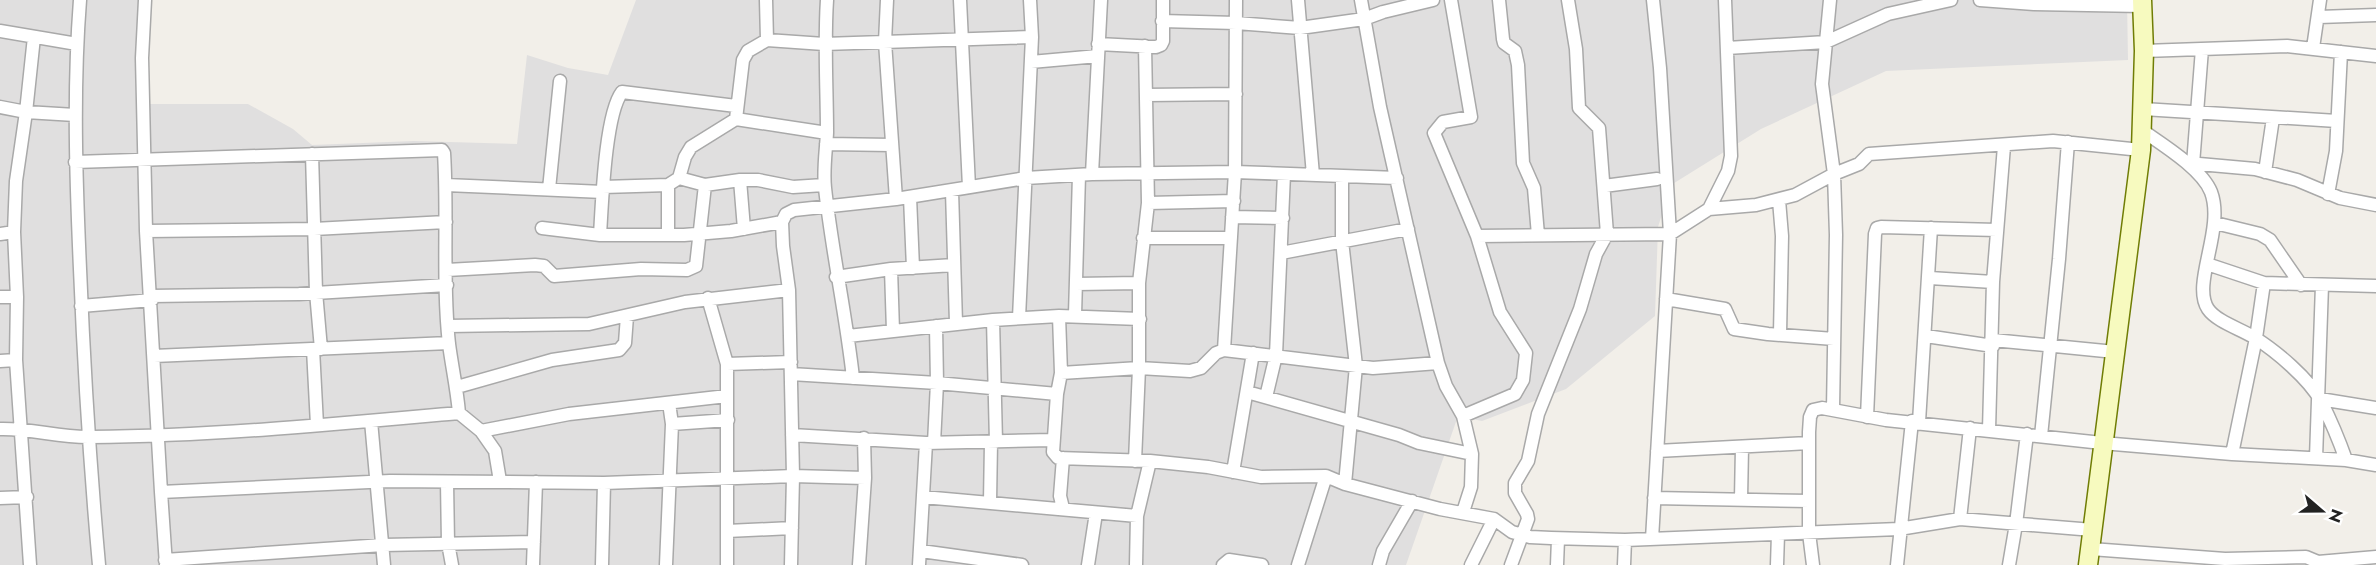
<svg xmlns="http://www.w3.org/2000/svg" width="2376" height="565" font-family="Jost,sans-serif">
<rect width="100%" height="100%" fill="#f2efe9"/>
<path fill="#e0dfdf" d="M 0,0 L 142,0 L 137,104 L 248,104 L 293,129 L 312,145 L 414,141 L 517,144 L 527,55 L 568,68 L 608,75 L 636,0 L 2127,0 L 2128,60 L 1886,71 L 1761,129 L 1671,185 L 1658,227 L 1655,316 L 1566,389 L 1482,421 L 1458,416 L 1406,565 L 0,565 Z"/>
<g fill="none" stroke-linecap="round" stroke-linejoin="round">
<g stroke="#a9a9a9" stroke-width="15">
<path id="street" d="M 80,0 C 73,90 76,179 80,269 C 84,368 90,466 99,565
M 145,0 L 142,58 L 146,231 L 161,492 L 390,481 L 604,483 L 793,476 L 865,478 L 864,438
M 766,0 L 767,40
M 827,0 C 824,45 827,88 827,133 C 826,151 823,170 825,188 C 832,252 846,314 853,378
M 887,0 L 885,42 L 896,199
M 960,0 L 969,187
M 1298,0 L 1313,175
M 1361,0 L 1380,107 L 1438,363 L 1446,386 L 1463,416 L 1472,454 L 1471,487 L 1463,512
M 1451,0 L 1471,117 L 1443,122 L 1434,133 L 1477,236 L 1500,312 L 1526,353 L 1523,380 L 1515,394 L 1463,416
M 1499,0 L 1503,39 L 1504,43 L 1515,51 L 1518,65 L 1523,163 L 1534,188 L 1538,235
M 1830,0 L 1822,84 L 1834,174 L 1836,235 L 1833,409
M 1980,0 L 2034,4 L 2142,6
M 2319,17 L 2376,15
M 1162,21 L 1236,23 L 1300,28 L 1364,19 L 1383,12 L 1433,0
M 0,31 L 77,44
M 34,37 L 26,112 L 75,115
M 1098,44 L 1156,47 L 1161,45 L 1163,41 L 1163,0
M 1727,48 L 1826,42 L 1888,14 L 1951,0
M 2313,48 L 2320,0
M 2144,51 L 2287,46 L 2376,56
M 1031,62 L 1098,56
M 1146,95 L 1236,94
M 0,107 L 26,112 L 16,181 L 14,232
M 2143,109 L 2337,121
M 736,119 L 743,60 L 748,51 L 767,40 L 824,44 L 1032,37
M 2143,131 C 2163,145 2202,169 2211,192 C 2225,229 2191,284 2208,309 C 2217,322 2241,329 2255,338 C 2276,351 2309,379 2321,401 C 2330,419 2339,440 2346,460
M 826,144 L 892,145
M 312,154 L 316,292 L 321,349
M 75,162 L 442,150 L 444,153 C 448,215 442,282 449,344 C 452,367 457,389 459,413
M 2188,163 L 2255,169 L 2297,180 L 2340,198 L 2376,205
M 2193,164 L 2202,49
M 2265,172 L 2273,118
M 1092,174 L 1101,0
M 1342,177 L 1342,241 L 1356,366 L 1345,484
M 679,178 L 685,157 L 691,147 L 736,119 L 827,133
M 740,180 L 744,229
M 446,185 L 603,192
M 668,185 L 668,234
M 1604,186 L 1657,179
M 603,187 L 668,185 L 679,178 L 705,185 L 740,180 L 758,180 L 793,187 L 824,185
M 549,189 L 560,81
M 952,191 L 956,323
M 2328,194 L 2336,151 L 2341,52
M 910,197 L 913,268
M 1779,200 L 1782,236 L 1780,334
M 1148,203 L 1234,201
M 1709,209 L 1728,171 L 1731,156 L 1725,0
M 1232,217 L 1283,218
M 2215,223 L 2260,234 L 2270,240 L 2301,285
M 542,228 L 600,235 L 684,235 L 731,231 L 782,222
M 146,231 L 314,229 L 446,222
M 0,234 L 14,232 L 17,297 L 0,297
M 600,235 C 602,204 605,114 622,92 L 736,106
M 1477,236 L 1670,234 L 1709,209 L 1756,205 L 1795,195 L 1834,174 L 1859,164 L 1869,154 L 2053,141 L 2141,150
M 1143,238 L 1231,238
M 1281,253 L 1408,229
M 2207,264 L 2264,283 L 2376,286
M 891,269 L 893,331
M 447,270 L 535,265 L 544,266 L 554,276 L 641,269 L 687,270 L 696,266 L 705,185
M 836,277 L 891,269 L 954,265
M 1930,278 L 1993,282
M 1076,284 L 1139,283
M 151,296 L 299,294 L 447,285
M 17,297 L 16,360 L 30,565
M 708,298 L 727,364 L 727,565
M 1666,299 L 1725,309 L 1734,329 L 1768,334 L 1834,339
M 81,306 L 152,300
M 1075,315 L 1079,175
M 1059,316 L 1061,373 L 1057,394 L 1053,452 L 1058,458 L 1150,461 L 1208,467 L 1261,477 L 1326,476 L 1345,484 L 1440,509 L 1494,519 L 1512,532 L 1530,537 L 1551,538 L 1625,540 L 1899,529 L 1960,519 L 2093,530
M 1019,318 L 1032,37 L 1030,0
M 993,320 L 996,442
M 448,326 L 589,324 L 685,302 L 789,290
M 848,336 L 993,320 L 1059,316 L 1140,319
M 1926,336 L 1993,346
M 1993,340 L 2115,352
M 313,349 L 317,425
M 1224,350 L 1235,172 L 1236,0
M 154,356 L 449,343
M 0,361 L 16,360
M 727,364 L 791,362
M 1061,373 L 1139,368 L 1190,371 L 1201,368 L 1216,353 L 1224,350 L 1373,368 L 1438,363
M 791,374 L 937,383 L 1057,394
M 457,387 L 552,360 L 619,350 L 625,343 L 627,316
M 1247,392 L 1399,435 L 1419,443 L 1472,454
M 1266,397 L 1276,355 L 1284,174
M 2320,399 L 2376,408
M 1867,417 L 1875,234 L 1877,228 L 1881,227 L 1997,230
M 371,421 L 384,565
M 1919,422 L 1931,228
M 672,424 L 728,420
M 0,429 C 31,428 60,438 91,437 C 213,436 337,424 459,413 L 481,431 L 495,451 L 500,481
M 1989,430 L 1993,282 L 2004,146
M 481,431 L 569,414 L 727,396
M 792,435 L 926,443 L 1052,440
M 2041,436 L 2059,259 L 2068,142
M 934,443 L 937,383 L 936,326
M 1657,451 L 1809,443
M 2232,454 L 2256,338 L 2264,283
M 2316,458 L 2322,285
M 1135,461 L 1139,368 L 1139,283 L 1148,203 L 1145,46
M 1233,472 L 1253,353
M 447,482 L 448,543 L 452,565
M 161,492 L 166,565
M 923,497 L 1137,516
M 0,498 L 27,497
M 1654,498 L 1809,501
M 1741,499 L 1742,447
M 990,502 L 991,442
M 1063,508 L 1060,496 L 1063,458
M 1960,519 L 1970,428
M 727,531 L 792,528
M 1652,539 L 1670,234 L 1660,68 L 1653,0
M 2091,549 L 2225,559 L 2306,557 L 2318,562 L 2376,557
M 921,551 L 1022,565
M 165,560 L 383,545 L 534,542
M 533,565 L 536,482
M 602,565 L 604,483
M 666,565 L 672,424 L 669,403
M 791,565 L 793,476 L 789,290 L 783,246 L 782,222 L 786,214 L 794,210 L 896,199 L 1026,178 L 1092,174 L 1235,172 L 1397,178
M 859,565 L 865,478
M 919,565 L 926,443
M 1088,565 L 1096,513
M 1136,565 L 1137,516 L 1150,461
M 1223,565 L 1229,560 L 1262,565
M 1298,565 L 1326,476
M 1379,565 L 1383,551 L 1412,501
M 1471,565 L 1494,519
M 1511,565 L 1528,519 L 1527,514 L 1515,493 L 1515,483 L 1528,461 L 1538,414 L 1580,309 L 1596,254 L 1607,234 L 1599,128 L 1579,108 L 1576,49 L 1568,0
M 1557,565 L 1558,539
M 1624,565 L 1625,540
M 1777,565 L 1778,534
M 1813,565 L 1809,533 L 1809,432 L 1810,417 L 1813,410 L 1822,408 L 1886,420 L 2102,443 L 2232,454 L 2346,460 L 2376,465
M 1897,565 L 1912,421
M 2009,565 L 2016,524 L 2027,434"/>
</g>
<g stroke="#707d05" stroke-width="21">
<path id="secondary" d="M 2088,565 L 2141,150 L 2144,51 L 2142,0"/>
</g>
<use href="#street" stroke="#fff" stroke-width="12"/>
<use href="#secondary" stroke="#f7fabf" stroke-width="18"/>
</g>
<g transform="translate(2322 511) rotate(110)" stroke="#ffffff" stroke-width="4.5" paint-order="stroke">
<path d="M0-4.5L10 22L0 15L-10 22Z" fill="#222222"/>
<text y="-9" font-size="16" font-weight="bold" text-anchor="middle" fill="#222222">N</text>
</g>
</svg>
